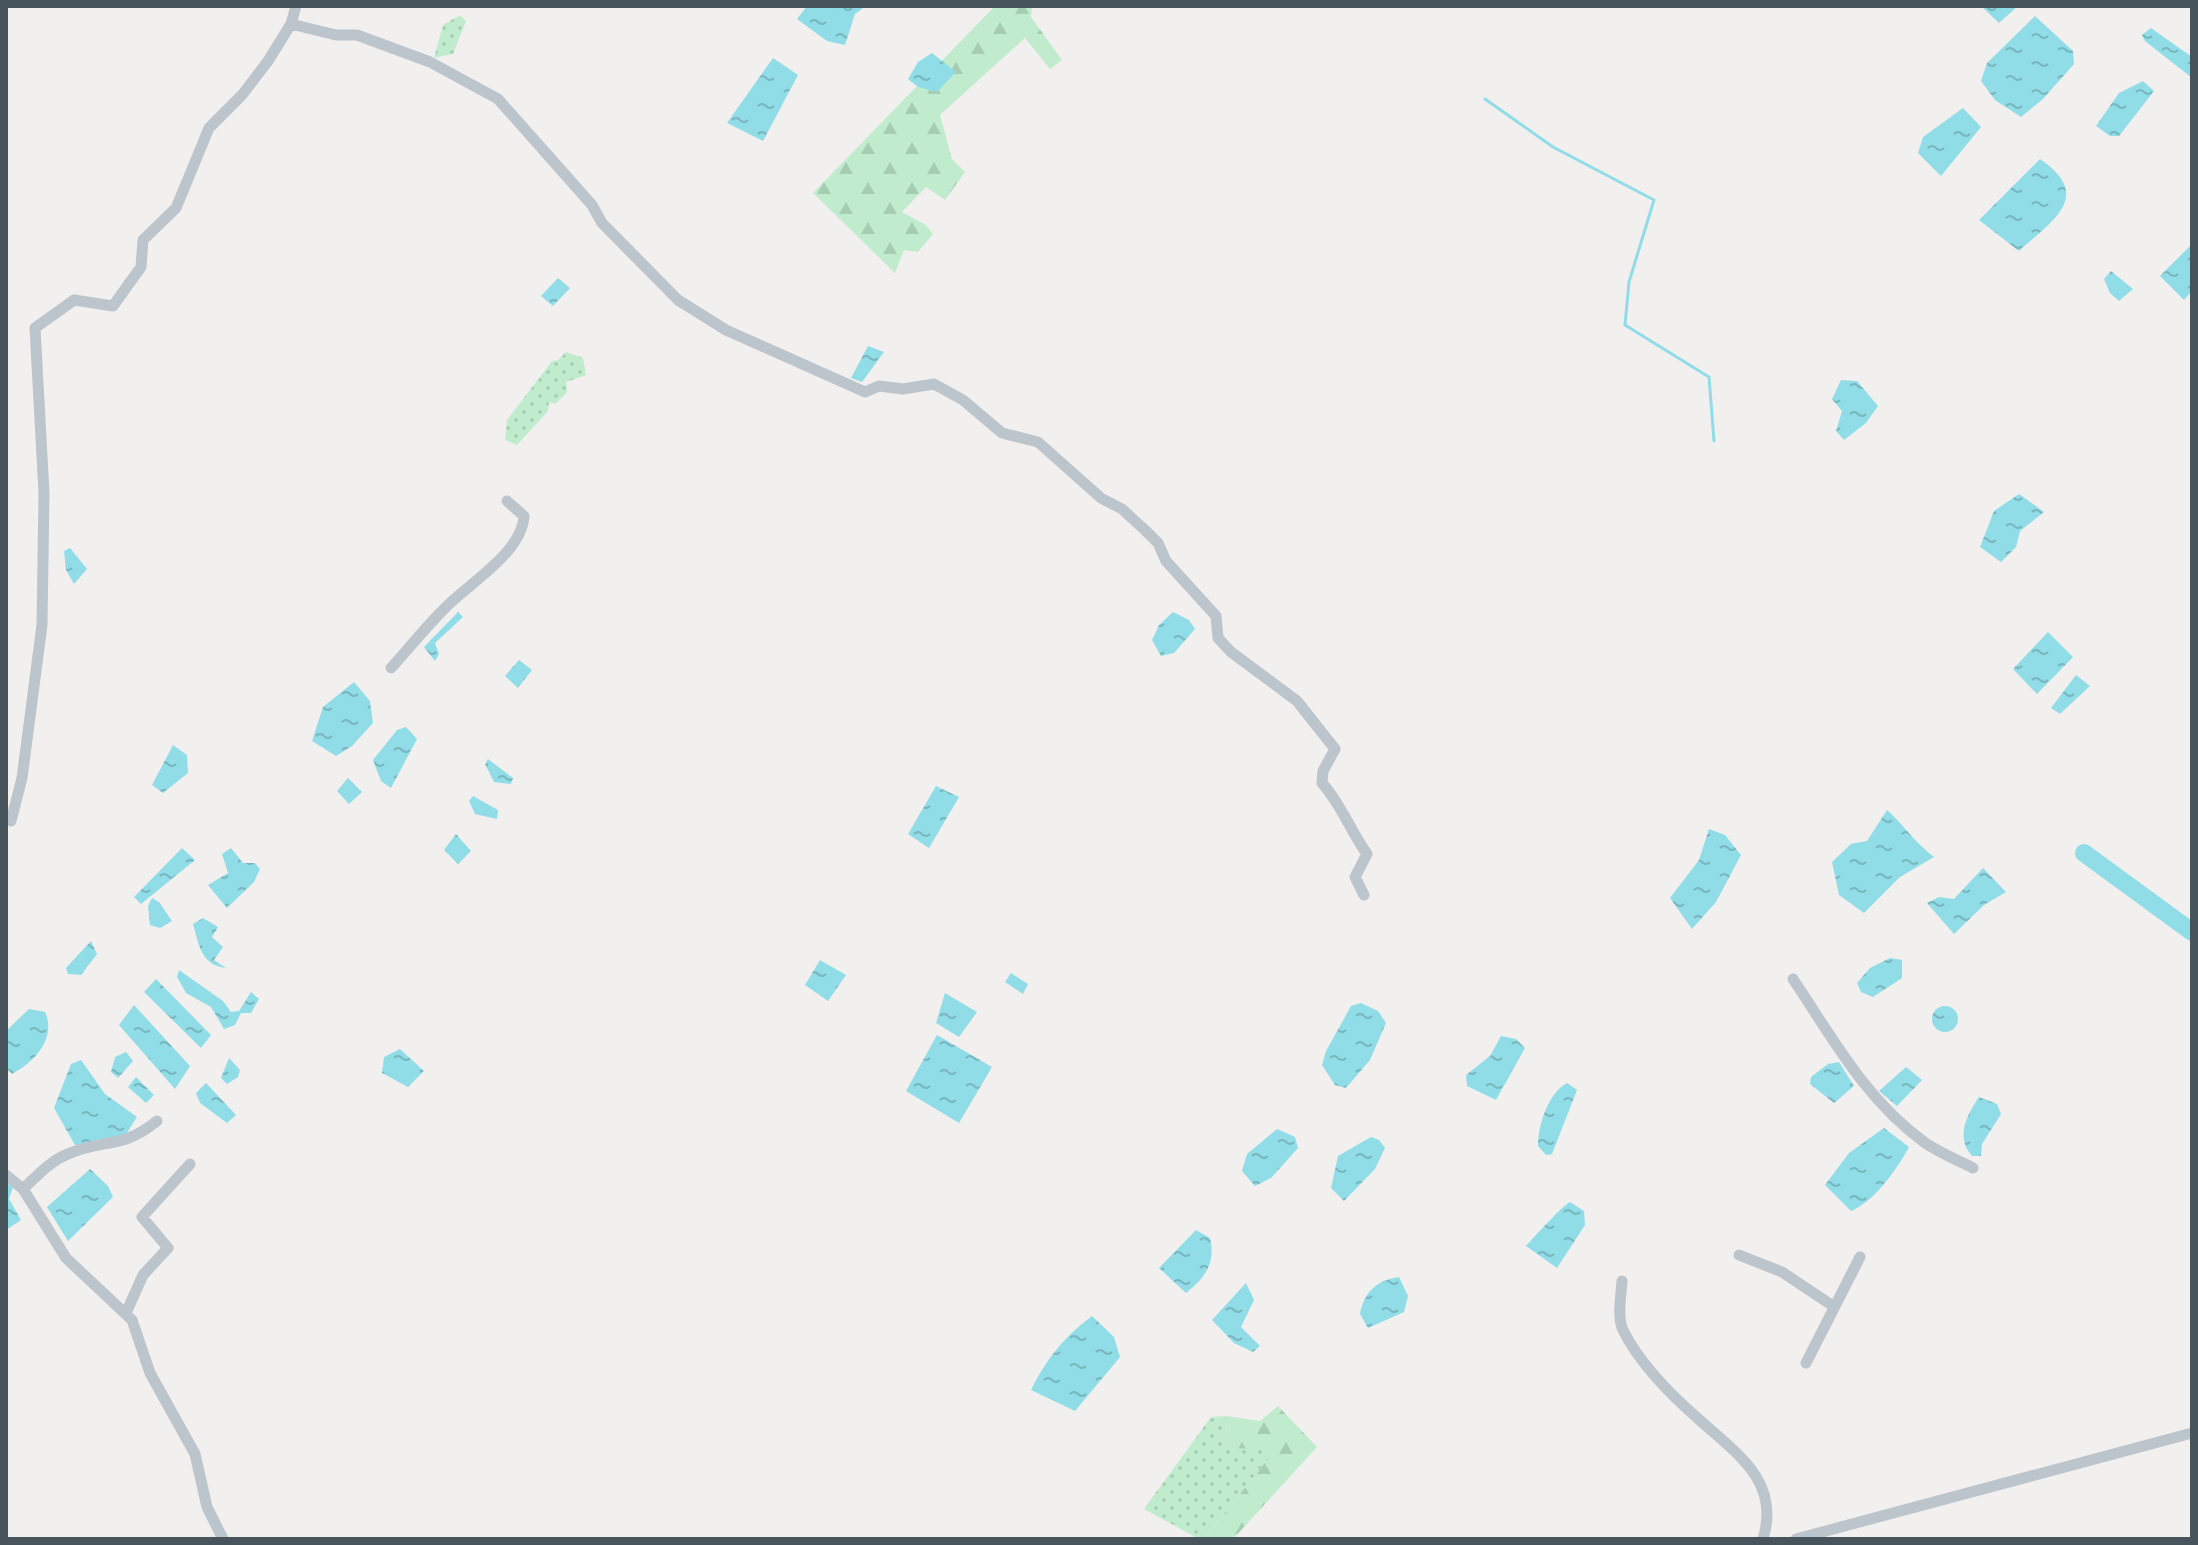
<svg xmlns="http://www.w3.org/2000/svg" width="2198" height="1545" font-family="'Exo 2',sans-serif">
<defs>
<pattern id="grass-dots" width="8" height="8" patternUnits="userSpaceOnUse" patternTransform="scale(2)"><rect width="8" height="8" fill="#c0eccd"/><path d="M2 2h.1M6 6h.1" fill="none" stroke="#a6ccb2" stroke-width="1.8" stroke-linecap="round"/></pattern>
<pattern id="forest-firs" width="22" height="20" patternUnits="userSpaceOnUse" patternTransform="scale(2)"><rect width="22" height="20" fill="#c0eccd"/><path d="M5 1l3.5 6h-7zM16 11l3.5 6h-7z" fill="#a6ccb2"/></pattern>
<pattern id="water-ripples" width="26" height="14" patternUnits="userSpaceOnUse" patternTransform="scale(2)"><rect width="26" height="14" fill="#90dde7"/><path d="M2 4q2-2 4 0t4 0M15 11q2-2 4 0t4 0" fill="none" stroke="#78b6be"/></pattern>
</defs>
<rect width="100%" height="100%" fill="#f2efef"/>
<path fill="url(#grass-dots)" d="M 460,15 L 466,21 L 453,54 L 434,58 L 443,25 Z
M 566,352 L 583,358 L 586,375 L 566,382 L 567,392 L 555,404 L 549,402 L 548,411 L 517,445 L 505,440 L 507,420 L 552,361 L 558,360 Z
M 1227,1416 L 1226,1448 L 1277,1448 L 1204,1539 L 1199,1539 L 1144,1509 L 1211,1417 Z"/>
<path fill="url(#forest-firs)" d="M 995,6 L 1032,6 L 1031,17 L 1062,60 L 1050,69 L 1025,38 L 940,115 L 952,159 L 965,172 L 945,200 L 926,187 L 902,212 L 926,225 L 933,234 L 918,252 L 904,250 L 895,273 L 813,193 Z
M 1278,1406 L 1317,1447 L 1233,1539 L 1204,1539 L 1276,1449 L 1226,1448 L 1227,1416 L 1260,1421 Z"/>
<path fill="url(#water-ripples)" d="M 807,6 L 866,6 L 855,14 L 845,45 L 827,41 L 797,19 Z
M 1981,6 L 2018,6 L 1999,23 Z
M 2035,16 L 2073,51 L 2074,64 L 2043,99 L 2021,117 L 1995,100 L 1981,81 L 1987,63 Z
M 2151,28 L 2192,57 L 2192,78 L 2145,41 L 2142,35 Z
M 932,53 L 956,72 L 937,92 L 918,87 L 908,79 L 918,62 Z
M 773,58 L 798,75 L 763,141 L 727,123 Z
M 2143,81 L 2154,91 L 2119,136 L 2110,136 L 2096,126 L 2119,93 Z
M 1963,108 L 1981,127 L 1941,176 L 1918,153 L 1923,137 Z
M 2040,159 C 2094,196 2053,220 2019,251 L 1979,220 Z
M 2192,244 L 2192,291 L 2184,300 L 2160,276 Z
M 2111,271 L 2133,289 L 2119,301 L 2110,293 L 2104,279 Z
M 558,278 L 570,288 L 553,306 L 541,296 Z
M 868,346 L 884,352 L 862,382 L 851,378 Z
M 1841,380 L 1857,381 L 1878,406 L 1866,423 L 1844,440 L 1836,431 L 1842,411 L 1832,399 Z
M 2019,494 L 2044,512 L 2020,531 L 2016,547 L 2001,562 L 1980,547 L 1994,511 Z
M 70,548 L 87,569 L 74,584 L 66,570 L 64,551 Z
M 458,612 L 463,617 L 435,643 L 439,654 L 435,661 L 424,647 Z
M 1173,612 L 1189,620 L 1195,629 L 1174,653 L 1161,656 L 1152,640 L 1159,625 Z
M 2048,632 L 2073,657 L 2037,694 L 2013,669 Z
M 519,660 L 532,670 L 518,688 L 505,676 Z
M 2076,675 L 2090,686 L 2060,714 L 2051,708 Z
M 354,682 L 370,701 L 373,723 L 352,746 L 336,756 L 312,741 L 323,707 Z
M 406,727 L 417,739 L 391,788 L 381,781 L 373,760 L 397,730 Z
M 173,745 L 187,755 L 188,773 L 163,793 L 152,785 Z
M 488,759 L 513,778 L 511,784 L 494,782 L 485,764 Z
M 348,778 L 362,792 L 349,804 L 337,791 Z
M 936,786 L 959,797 L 929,848 L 908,834 Z
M 473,796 L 498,810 L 497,819 L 475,814 L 469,801 Z
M 1887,810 C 1904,825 1915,843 1934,857 L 1900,877 L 1864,913 L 1839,895 L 1832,862 L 1851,844 L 1867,841 Z
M 1709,829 L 1725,835 L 1741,855 L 1716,902 L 1692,929 L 1670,898 L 1699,860 Z
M 456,834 L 471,851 L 458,864 L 444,850 Z
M 182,848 L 195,860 L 141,904 L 134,897 Z
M 231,848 L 243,863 L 255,863 L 260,869 L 254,882 L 227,908 L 208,885 L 228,873 L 222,854 Z
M 1983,868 L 2006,892 L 1984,905 L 1954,934 L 1927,903 L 1939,897 L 1954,899 Z
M 152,898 L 159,902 L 172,921 L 160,928 L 150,925 L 148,906 Z
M 203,918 L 218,927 L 212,937 L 223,947 L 214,960 L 226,968 C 201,965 199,945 193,924 Z
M 91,941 L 97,954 L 81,975 L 68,974 L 66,968 Z
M 1890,958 L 1902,960 L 1902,978 L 1873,997 L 1861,992 L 1857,983 L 1870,968 Z
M 820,960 L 846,975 L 828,1001 L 805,985 Z
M 179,970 L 223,1001 L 231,1012 L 239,1011 L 251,992 L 259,999 L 251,1013 L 241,1013 L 235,1025 L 224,1029 L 211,1007 L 186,993 L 177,977 Z
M 1011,973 L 1028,984 L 1023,994 L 1005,982 Z
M 156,979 L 211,1035 L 201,1048 L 144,992 Z
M 945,993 L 977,1012 L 959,1037 L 936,1023 Z
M 1361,1003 L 1378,1011 L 1386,1023 L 1370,1060 L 1346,1088 L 1335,1085 L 1322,1065 L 1326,1051 L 1351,1006 Z
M 134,1005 L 190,1066 L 175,1089 L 119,1025 Z
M1932 1019a13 13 0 1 1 26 0a13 13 0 1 1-26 0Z
M 29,1009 L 45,1012 C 57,1038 34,1063 12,1074 L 6,1068 L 6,1031 Z
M 937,1035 L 992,1067 L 959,1123 L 906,1091 Z
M 1501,1036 L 1516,1039 L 1525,1048 L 1496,1100 L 1467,1086 L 1466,1075 L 1490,1056 Z
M 400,1049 L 424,1071 L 408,1087 L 382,1073 L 384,1057 Z
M 126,1052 L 133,1061 L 118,1078 L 111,1072 L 115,1057 Z
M 229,1058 L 240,1070 L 238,1077 L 227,1084 L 221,1078 Z
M 81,1060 L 105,1094 L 137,1117 L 125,1136 L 99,1143 L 75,1145 L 54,1108 L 71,1064 Z
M 1839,1062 L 1854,1086 L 1834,1103 L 1810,1084 L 1811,1077 L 1828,1064 Z
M 1906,1067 L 1922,1080 L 1897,1106 L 1879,1091 Z
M 136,1077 L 154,1095 L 146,1103 L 128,1087 Z
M 206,1083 L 236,1115 L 227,1123 L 200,1103 L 196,1093 Z
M 1567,1083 L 1577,1090 L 1552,1154 L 1546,1155 L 1538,1146 C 1538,1126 1548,1093 1567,1083 Z
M 1979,1097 L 1997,1104 L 2001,1114 L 1982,1144 L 1981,1156 L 1972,1156 C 1955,1137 1967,1115 1979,1097 Z
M 1884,1128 L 1909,1147 C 1897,1169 1875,1201 1851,1211 L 1825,1185 L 1849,1153 Z
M 1277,1129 L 1295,1137 L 1298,1148 L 1271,1178 L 1255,1186 L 1242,1171 L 1247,1154 Z
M 1371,1137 L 1379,1140 L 1385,1148 L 1375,1169 L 1344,1201 L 1331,1188 L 1338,1156 Z
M 90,1169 L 108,1186 L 113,1197 L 68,1241 L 47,1207 Z
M 6,1183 L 13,1187 L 9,1199 L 21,1220 L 6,1230 Z
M 1570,1202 L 1584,1211 L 1585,1225 L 1557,1268 L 1526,1246 C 1534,1237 1562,1206 1570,1202 Z
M 1196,1230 L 1210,1238 C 1216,1263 1205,1278 1186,1293 L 1159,1268 Z
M 1399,1277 L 1408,1296 L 1404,1312 L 1368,1328 L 1360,1314 C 1364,1292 1377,1280 1399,1277 Z
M 1246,1283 L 1254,1300 L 1241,1327 L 1260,1346 L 1253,1352 L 1234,1343 L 1212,1320 Z
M 1092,1316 L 1114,1337 L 1120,1357 L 1075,1411 L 1031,1390 C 1047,1358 1064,1337 1092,1316 Z"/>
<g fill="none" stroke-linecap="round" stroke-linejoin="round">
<path stroke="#90dde7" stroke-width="3" d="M 1485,99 L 1553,147 L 1654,200 L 1629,282 L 1625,325 L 1709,377 L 1714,441"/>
<path stroke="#90dde7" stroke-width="18" d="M 2084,853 L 2192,932"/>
<path stroke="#bcc5cb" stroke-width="11" d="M 291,24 L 336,35 L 357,35 L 430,62 L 498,99 L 592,205 L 602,223 L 678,300 L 726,330 L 865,392 L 879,386 L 903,389 L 934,384 L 963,400 L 1002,433 L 1038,442 L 1101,498 L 1122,509 L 1146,531 L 1158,543 L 1166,561 L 1216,616 L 1218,638 L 1231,652 L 1297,701 L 1335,749 L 1323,771 L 1322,783 C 1341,804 1350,830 1367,854 L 1355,877 L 1364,895
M 391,668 C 409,648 426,627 445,608 C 469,583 522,553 524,516 L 507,501
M 11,821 L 22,778 L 42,625 L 44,493 L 35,328 L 74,300 L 113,306 L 141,267 L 143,240 L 176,208 L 209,128 L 242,95 L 268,61 L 291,24 L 296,6
M 1793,979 C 1832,1037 1865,1099 1924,1142 C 1938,1152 1957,1160 1973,1168
M 6,1175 L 23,1189 L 66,1258 L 132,1320 L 150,1373 L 195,1454 L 207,1507 L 223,1539
M 23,1189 C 37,1176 50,1161 68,1154 C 105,1138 121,1150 157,1121
M 1739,1255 L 1782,1272 L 1833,1306
M 1622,1281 C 1621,1296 1617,1317 1623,1330 C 1640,1365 1674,1398 1703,1423 C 1740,1456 1780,1483 1763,1539
M 126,1313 L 143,1275 L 168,1248 L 142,1217 L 190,1164
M 1806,1363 L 1860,1257
M 1796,1539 L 2192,1433"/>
</g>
<rect width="2198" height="1545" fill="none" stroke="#48545c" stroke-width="16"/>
</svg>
